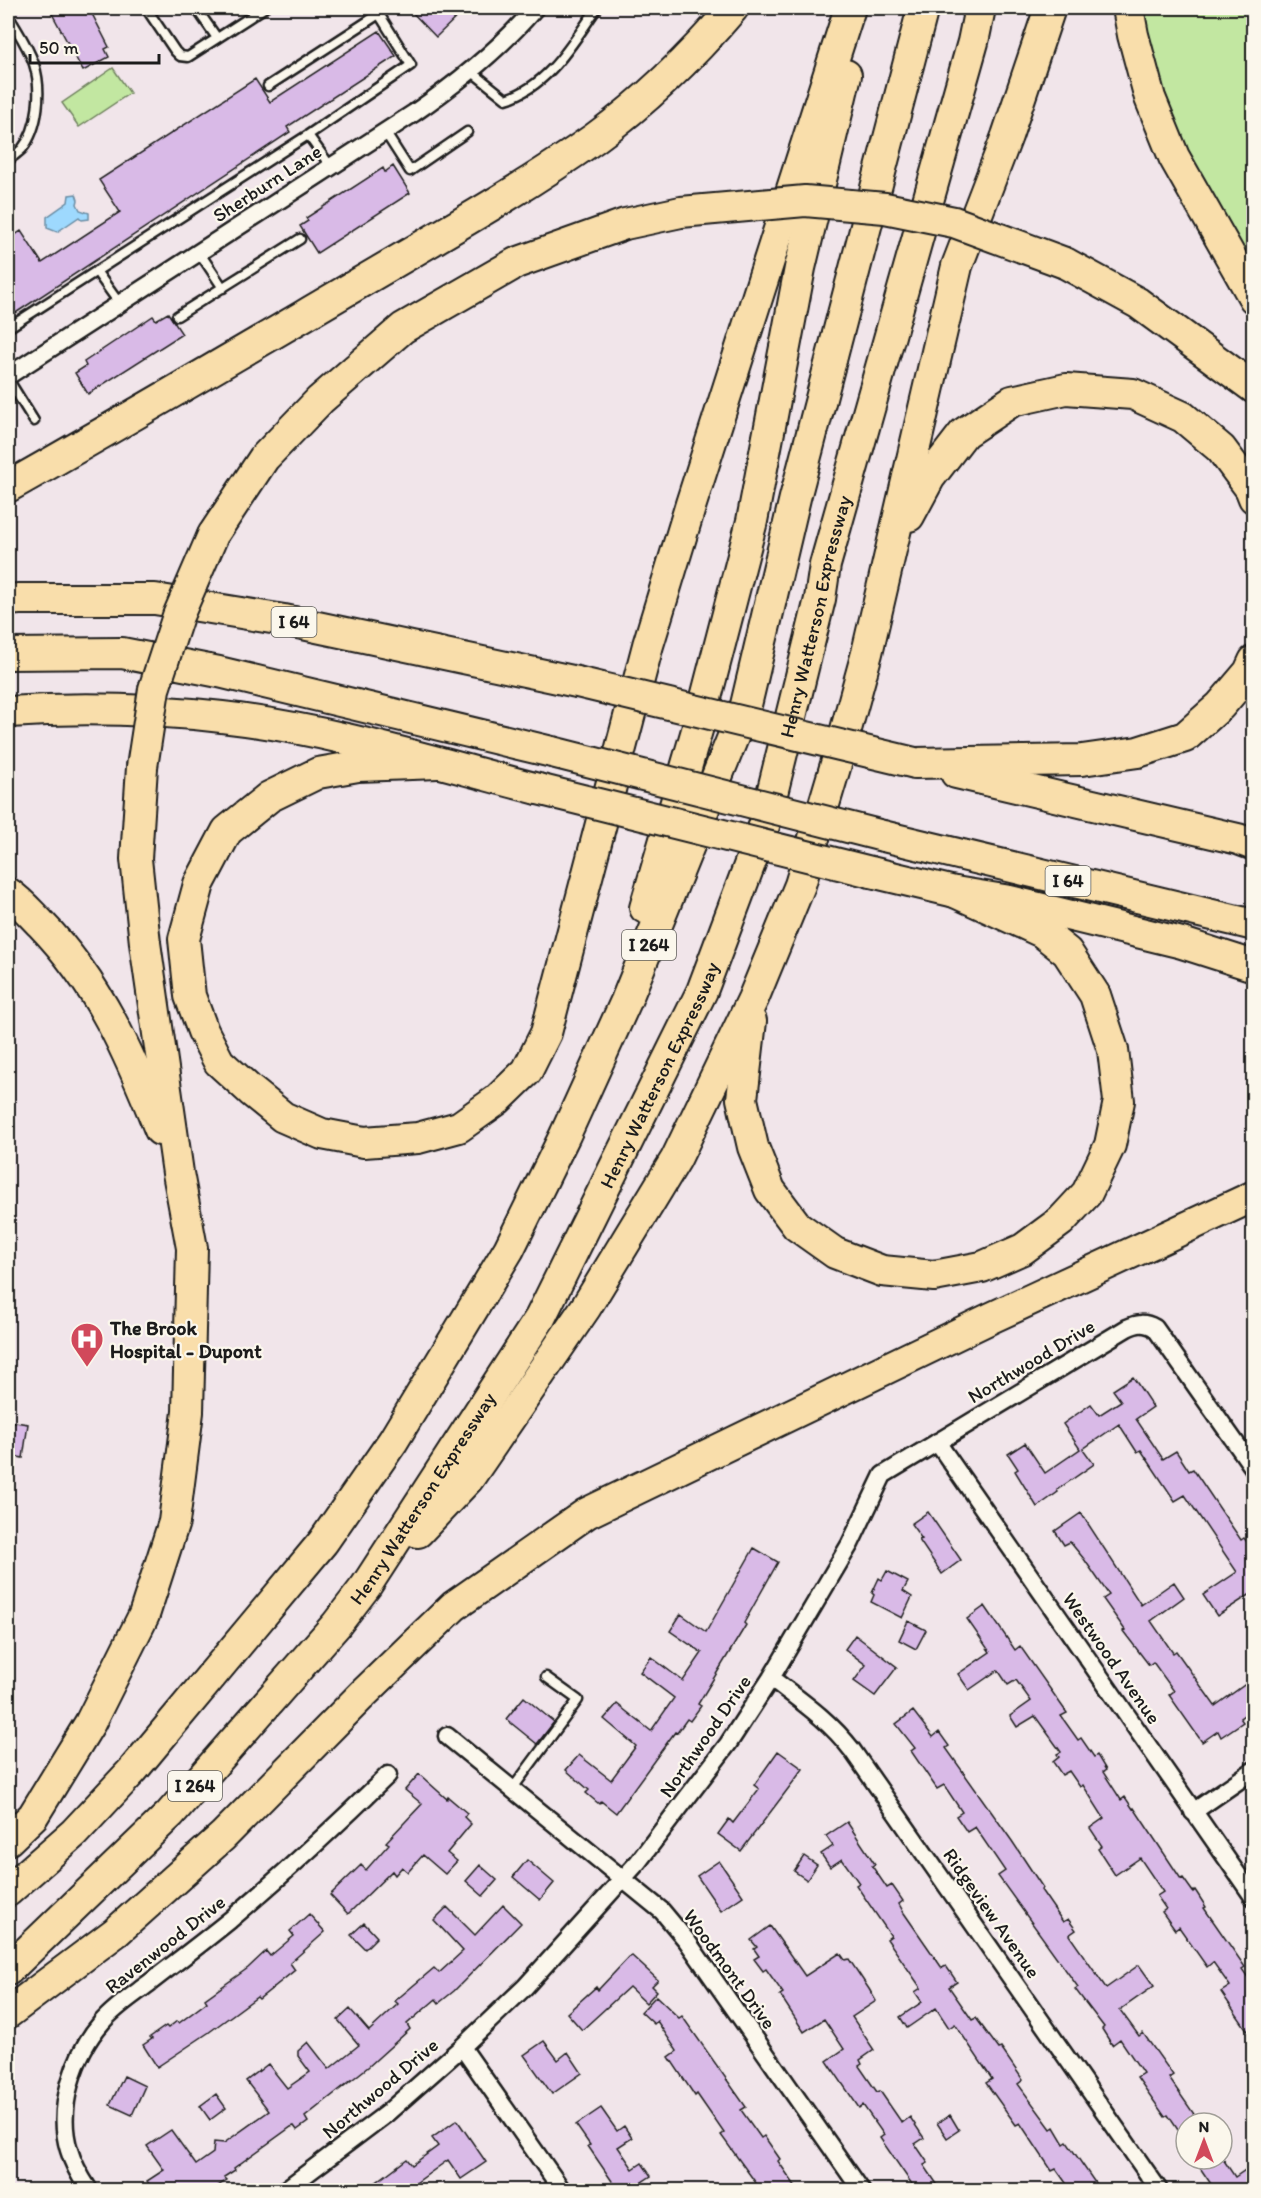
<svg xmlns="http://www.w3.org/2000/svg" width="1261" height="2198" font-family="Itim,sans-serif">
<rect width="100%" height="100%" fill="#f1e5ea"/>
<filter id="ink" filterUnits="userSpaceOnUse"><feTurbulence type="fractalNoise" baseFrequency=".0167" numOctaves="2"/><feDisplacementMap in="SourceGraphic" scale="12" xChannelSelector="R" yChannelSelector="G"/><feConvolveMatrix kernelMatrix="1 2 1 2 8 2 1 2 1" color-interpolation-filters="sRGB"/></filter>
<g filter="url(#ink)">
<path fill="#c2e7a1" stroke="#6f825e" stroke-width="1.5" d="M 1143,8 L 1253,8 L 1253,267 L 1196,171 L 1157,72 Z
M 113,68 L 130,93 L 79,127 L 62,103 Z"/>
<path fill="#9ed9fe" stroke="#6a8da4" stroke-width="1.5" d="M 76,194 L 78,200 L 77,204 L 80,210 L 89,213 L 89,219 L 82,220 L 79,217 L 57,232 L 47,228 L 47,217 L 68,202 L 69,195 Z"/>
<path fill="#d9bae7" stroke="#1c1c1c" stroke-width="1.5" d="M 49,8 L 89,8 L 109,47 L 105,49 L 109,57 L 83,71 Z
M 408,8 L 466,8 L 436,37 Z
M 379,31 L 396,56 L 287,127 L 290,132 L 8,318 L 8,240 L 21,231 L 42,263 L 120,212 L 99,180 L 255,79 L 270,102 Z
M 393,166 L 410,193 L 317,253 L 300,226 L 308,221 L 306,218 L 383,168 L 385,172 Z
M 168,313 L 182,334 L 88,394 L 75,373 L 86,366 L 84,362 L 153,316 L 156,320 Z
M 1133,1377 L 1153,1407 L 1136,1419 L 1163,1459 L 1176,1451 L 1189,1471 L 1193,1469 L 1241,1540 L 1244,1538 L 1254,1551 L 1254,1592 L 1217,1616 L 1203,1595 L 1237,1572 L 1185,1495 L 1175,1501 L 1141,1450 L 1137,1452 L 1119,1424 L 1083,1449 L 1094,1464 L 1057,1490 L 1058,1492 L 1037,1507 L 1015,1471 L 1018,1469 L 1008,1454 L 1025,1443 L 1045,1473 L 1080,1449 L 1063,1424 L 1091,1404 L 1099,1415 L 1121,1401 L 1113,1390 Z
M 8,1421 L 28,1424 L 23,1458 L 8,1455 Z
M 928,1512 L 961,1560 L 942,1574 L 919,1540 L 922,1539 L 911,1524 Z
M 1081,1513 L 1141,1605 L 1174,1582 L 1184,1597 L 1151,1621 L 1173,1653 L 1176,1651 L 1215,1706 L 1254,1678 L 1254,1708 L 1240,1718 L 1243,1722 L 1221,1737 L 1218,1731 L 1202,1742 L 1169,1695 L 1174,1691 L 1153,1662 L 1149,1665 L 1123,1631 L 1125,1630 L 1103,1599 L 1109,1595 L 1084,1559 L 1070,1542 L 1064,1545 L 1055,1531 Z
M 754,1548 L 778,1562 L 744,1623 L 746,1625 L 698,1704 L 701,1706 L 690,1721 L 687,1719 L 677,1733 L 675,1732 L 616,1813 L 601,1801 L 599,1804 L 586,1793 L 589,1790 L 566,1770 L 579,1755 L 611,1780 L 636,1746 L 604,1719 L 617,1704 L 651,1731 L 674,1698 L 640,1672 L 651,1657 L 683,1681 L 702,1653 L 670,1631 L 681,1614 L 706,1632 Z
M 887,1571 L 908,1582 L 903,1591 L 912,1597 L 902,1618 L 871,1602 L 874,1595 L 872,1593 L 879,1578 L 882,1580 Z
M 985,1606 L 1015,1650 L 1020,1646 L 1067,1713 L 1061,1716 L 1078,1740 L 1081,1738 L 1094,1757 L 1097,1755 L 1106,1770 L 1103,1772 L 1121,1800 L 1125,1797 L 1133,1809 L 1134,1808 L 1181,1879 L 1183,1878 L 1193,1892 L 1195,1890 L 1206,1907 L 1204,1908 L 1245,1967 L 1242,1969 L 1254,1986 L 1254,2040 L 1221,1992 L 1230,1986 L 1213,1962 L 1207,1967 L 1179,1927 L 1175,1930 L 1162,1912 L 1166,1909 L 1157,1896 L 1163,1892 L 1140,1858 L 1115,1875 L 1098,1849 L 1102,1846 L 1090,1828 L 1104,1818 L 1083,1785 L 1080,1787 L 1069,1771 L 1062,1775 L 1053,1762 L 1059,1757 L 1057,1754 L 1061,1752 L 1035,1716 L 1017,1727 L 1010,1716 L 1031,1701 L 1016,1680 L 1008,1685 L 998,1670 L 969,1690 L 958,1674 L 990,1652 L 967,1619 Z
M 908,1621 L 926,1630 L 916,1649 L 899,1640 Z
M 855,1635 L 897,1667 L 875,1696 L 854,1681 L 866,1665 L 845,1649 Z
M 524,1697 L 554,1722 L 537,1744 L 506,1719 Z
M 913,1711 L 933,1737 L 939,1732 L 949,1746 L 946,1748 L 1012,1841 L 1043,1888 L 1041,1890 L 1063,1922 L 1068,1919 L 1076,1930 L 1069,1935 L 1106,1988 L 1139,1965 L 1154,1986 L 1120,2010 L 1139,2036 L 1143,2033 L 1173,2075 L 1169,2078 L 1198,2120 L 1194,2123 L 1186,2123 L 1186,2129 L 1180,2133 L 1168,2115 L 1165,2117 L 1137,2077 L 1143,2073 L 1120,2039 L 1112,2045 L 1102,2029 L 1104,2027 L 1075,1989 L 1078,1987 L 998,1876 L 1005,1871 L 975,1827 L 967,1832 L 956,1816 L 962,1812 L 944,1785 L 937,1789 L 911,1751 L 915,1748 L 896,1724 Z
M 778,1751 L 803,1769 L 741,1851 L 718,1834 L 729,1819 L 733,1823 L 759,1789 L 754,1785 Z
M 419,1774 L 447,1799 L 448,1797 L 467,1813 L 464,1817 L 471,1824 L 447,1853 L 457,1861 L 445,1874 L 423,1855 L 408,1872 L 402,1867 L 395,1875 L 392,1871 L 348,1914 L 330,1895 L 361,1865 L 366,1870 L 389,1844 L 386,1842 L 422,1804 L 405,1790 Z
M 847,1822 L 875,1864 L 872,1866 L 887,1888 L 892,1885 L 903,1901 L 899,1904 L 904,1913 L 942,1968 L 946,1966 L 957,1982 L 949,1987 L 972,2020 L 976,2018 L 999,2049 L 1001,2048 L 1023,2080 L 1018,2084 L 1051,2129 L 1054,2127 L 1064,2144 L 1067,2142 L 1100,2190 L 1071,2190 L 1056,2169 L 1052,2171 L 1020,2123 L 1016,2125 L 986,2083 L 992,2079 L 955,2024 L 949,2028 L 936,2008 L 907,2028 L 900,2017 L 922,2002 L 915,1992 L 921,1988 L 887,1939 L 891,1936 L 856,1885 L 859,1883 L 842,1859 L 830,1867 L 821,1854 L 833,1846 L 826,1836 Z
M 804,1856 L 817,1865 L 807,1880 L 794,1871 Z
M 527,1860 L 554,1883 L 540,1900 L 513,1877 Z
M 719,1861 L 743,1896 L 721,1911 L 697,1876 Z
M 480,1865 L 497,1880 L 483,1896 L 466,1881 Z
M 503,1905 L 521,1923 L 454,1991 L 439,2003 L 436,1999 L 407,2024 L 410,2029 L 368,2067 L 305,2117 L 308,2122 L 297,2130 L 294,2126 L 291,2127 L 234,2168 L 235,2170 L 224,2177 L 227,2180 L 212,2190 L 153,2190 L 147,2181 L 164,2170 L 147,2146 L 171,2130 L 196,2165 L 213,2153 L 214,2142 L 224,2143 L 269,2111 L 246,2081 L 268,2064 L 287,2088 L 310,2072 L 298,2056 L 298,2051 L 308,2042 L 329,2069 L 359,2045 L 338,2020 L 350,2009 L 369,2031 L 398,2004 L 395,2001 L 434,1968 L 439,1973 L 463,1951 L 434,1920 L 447,1907 L 475,1935 Z
M 309,1914 L 325,1932 L 290,1963 L 295,1970 L 259,1999 L 257,1997 L 208,2033 L 157,2067 L 143,2045 L 152,2039 L 150,2037 L 166,2026 L 168,2028 L 177,2021 L 179,2023 L 207,2002 L 205,1999 L 248,1968 L 266,1951 L 270,1956 L 294,1936 L 290,1931 Z
M 364,1923 L 377,1937 L 365,1949 L 351,1935 Z
M 770,1926 L 805,1976 L 840,1953 L 845,1960 L 849,1959 L 869,1989 L 876,2001 L 852,2017 L 874,2050 L 860,2060 L 862,2064 L 859,2066 L 877,2092 L 880,2091 L 902,2123 L 910,2117 L 924,2138 L 915,2144 L 928,2163 L 924,2165 L 941,2190 L 916,2190 L 880,2138 L 884,2135 L 863,2105 L 859,2108 L 827,2061 L 844,2049 L 824,2019 L 804,2032 L 780,1995 L 783,1993 L 766,1969 L 763,1971 L 754,1959 L 759,1956 L 754,1949 L 757,1947 L 751,1940 Z
M 631,1955 L 658,1980 L 652,1986 L 657,1991 L 646,2003 L 629,1987 L 582,2030 L 567,2013 L 596,1987 L 598,1990 Z
M 656,1996 L 679,2018 L 682,2016 L 746,2107 L 741,2110 L 761,2138 L 764,2136 L 780,2159 L 778,2161 L 798,2190 L 761,2190 L 721,2135 L 724,2133 L 697,2094 L 695,2096 L 669,2057 L 677,2051 L 657,2021 L 654,2024 L 641,2012 Z
M 544,2041 L 558,2060 L 568,2052 L 582,2073 L 552,2094 L 524,2055 Z
M 124,2076 L 145,2086 L 132,2115 L 110,2105 Z
M 216,2094 L 226,2108 L 210,2120 L 200,2106 Z
M 601,2108 L 617,2131 L 624,2126 L 632,2138 L 618,2147 L 633,2169 L 642,2163 L 651,2176 L 642,2182 L 648,2190 L 618,2190 L 588,2146 L 590,2145 L 576,2125 Z
M 950,2115 L 959,2130 L 947,2138 L 937,2123 Z
M 457,2120 L 486,2162 L 461,2179 L 448,2160 L 406,2190 L 366,2190 L 407,2159 L 412,2165 L 438,2146 L 432,2138 Z
M 1194,2159 L 1223,2159 L 1235,2177 L 1254,2164 L 1254,2190 L 1215,2190 Z"/>
<g fill="none" stroke-linecap="round" stroke-linejoin="round">
<g stroke="#1c1c1c" stroke-width="13">
<path id="lane" d="M 146,8 L 175,51 L 180,56 L 188,57 L 264,8
M 196,8 L 217,38
M 8,15 C 17,31 28,46 34,64 C 42,89 39,128 22,149 C 18,153 12,157 8,161
M 471,71 L 506,99 C 549,86 573,42 597,8
M 268,86 L 379,14 L 411,65 L 308,135 L 331,167
M 385,132 L 410,171 L 467,132
M 199,252 L 223,288
M 96,271 L 119,303
M 177,316 L 300,239
M 8,328 L 308,135
M 8,379 L 34,421
M 513,1788 L 578,1700 L 546,1677"/>
</g>
<g stroke="#1c1c1c" stroke-width="21">
<path id="street" d="M 8,376 L 414,113 C 459,82 500,49 535,8
M 937,1442 L 1254,1898
M 771,1678 C 802,1702 828,1719 852,1750 L 1159,2190
M 447,1736 L 662,1911 L 687,1941 L 861,2190
M 1193,1812 L 1254,1770
M 462,2047 L 562,2190
M 89,2190 C 81,2178 73,2164 69,2150 C 56,2108 74,2054 102,2022 C 115,2007 132,1996 148,1984 C 175,1963 203,1942 230,1920 C 285,1873 337,1825 388,1775
M 285,2190 L 386,2114 L 462,2047 L 525,1987 L 638,1862 L 728,1744 L 771,1678 L 850,1544 L 883,1475 L 1127,1328 C 1138,1323 1144,1322 1155,1328 L 1254,1469"/>
</g>
<g stroke="#1c1c1c" stroke-width="34">
<g id="highway">
<path d="M 1128,8 L 1133,35 L 1150,98 L 1174,157 L 1254,298"/>
<path d="M 1065,263 L 1138,303 L 1254,388"/>
<path d="M 8,487 C 125,421 240,353 356,285 C 437,237 519,192 595,138 C 646,101 693,55 733,8"/>
<path d="M 909,516 L 930,477 L 964,433 L 1012,401 L 1066,389 L 1133,394 L 1183,417 L 1221,449 L 1250,488 L 1254,498"/>
<path d="M 213,535 L 264,458 L 320,400 L 403,328 L 516,263 L 625,224 L 681,212"/>
<path d="M 8,600 L 19,599 L 155,599 L 284,620 L 577,682"/>
<path d="M 8,654 L 122,653 L 219,672 L 552,752"/>
<path d="M 8,712 C 79,707 151,709 222,717 C 329,729 434,762 538,789"/>
<path d="M 438,763 L 358,766 L 318,773 L 269,797 L 227,831 L 199,884 L 184,939 L 190,996 L 203,1031 L 219,1062 L 251,1091 L 283,1117 L 322,1134 L 364,1142 L 418,1138 L 459,1127 L 497,1100 L 527,1071 L 546,1033 L 648,645 L 691,504 L 850,8"/>
<path d="M 915,763 L 1082,760 L 1138,752 L 1185,737 L 1220,706 L 1249,672 L 1254,661"/>
<path d="M 956,773 L 1238,839 L 1254,845"/>
<path d="M 883,836 L 1254,925"/>
<path d="M 871,872 L 955,892 L 1010,901 L 1182,943 L 1254,966"/>
<path d="M 8,893 C 21,902 30,913 41,924 C 100,985 129,1053 160,1130"/>
<path d="M 645,908 L 702,713 L 752,521 L 800,268 L 846,75"/>
<path d="M 751,1021 L 742,1099 L 753,1147 L 770,1190 L 797,1226 L 835,1253 L 882,1271 L 934,1276 L 982,1267 L 1023,1249 L 1061,1221 L 1087,1193 L 1110,1145 L 1119,1101 L 1113,1050 L 1095,995 L 1067,952 L 1042,932 L 955,892"/>
<path d="M 418,1532 L 469,1478 L 586,1307 L 676,1159 L 753,999 L 800,885 L 842,744 L 867,653 L 957,266 L 1007,136 L 1050,8"/>
<path d="M 8,1840 L 33,1816 L 90,1723 L 144,1615 L 174,1522 L 188,1412 L 192,1248 L 178,1173 L 145,943 L 136,859 L 142,767"/>
<path d="M 8,1891 L 74,1833 L 133,1770 L 323,1542 L 393,1441 L 509,1249 L 565,1135 L 626,1001 L 746,705 L 795,498 L 923,8"/>
<path id="s1" d="M 8,1970 L 170,1814 L 336,1625 L 366,1586 L 540,1318 L 702,991 L 764,826 L 820,599 L 825,565 L 973,42 L 980,8"/>
<path d="M 8,2013 L 116,1932 L 223,1836 L 364,1693 L 454,1606 L 587,1513 L 991,1318 L 1254,1196"/>
</g>
</g>
<path stroke="#1c1c1c" stroke-width="3" stroke-dasharray="4.5 4.5" stroke-linecap="butt" d="M 476,8 L 480,11 L 483,8"/>
<use href="#lane" stroke="#fbf7ec" stroke-width="8"/>
<use href="#street" stroke="#fbf7ec" stroke-width="16"/>
<use href="#highway" stroke="#f9deab" stroke-width="30"/>
<g stroke="#1c1c1c" stroke-width="34" stroke-linecap="butt">
<path id="highway-bridge" d="M 681,212 L 805,201 L 885,208 L 954,222 L 1065,263
M 577,682 L 915,763
M 552,752 L 883,836
M 142,767 L 154,689 L 178,616 L 213,535
M 538,789 L 871,872"/>
</g>
<use href="#highway-bridge" stroke="#f9deab" stroke-width="30"/>
</g>
</g>
<defs>
<g id="hospital-pin" transform="scale(1.725)"><path d="M0 17L-7.5 6A9.5 9.5 0 1 1 7.5 6Z" fill="#d1495b" stroke="#fbf7ec"/><path d="M-5-5h3v3.5h4V-5h3V5h-3V1.5h-4V5h-3Z" fill="#fff"/></g>
</defs>
<g fill-rule="evenodd">
<use href="#hospital-pin" x="87" y="1339"/>
</g>
<g text-anchor="middle" dominant-baseline="central" stroke-width="4.5" stroke-linejoin="round" paint-order="stroke">
<g fill="#fbf7ec" stroke="#5f5e5a" stroke-width="1.5">
<rect x="271.5" y="607" width="45" height="30" rx="4.5"/>
<rect x="1045.5" y="866" width="45" height="30" rx="4.5"/>
<rect x="622" y="930" width="54" height="30" rx="4.5"/>
<rect x="168" y="1771" width="54" height="30" rx="4.5"/>
</g>
<g font-size="18" font-weight="bold" fill="#1c1c1c">
<text x="294" y="622">I 64</text>
<text x="1068" y="881">I 64</text>
<text x="649" y="945">I 264</text>
<text x="195" y="1786">I 264</text>
</g>
<g font-size="20" fill="#1c1c1c" stroke="#fbf7ec">
<text transform="translate(267 183) rotate(-33)">Sherburn Lane</text>
<text stroke="none"><textPath href="#s1" startOffset="1602">Henry Watterson Expressway</textPath></text>
<text stroke="none"><textPath href="#s1" startOffset="1116">Henry Watterson Expressway</textPath></text>
<text transform="translate(1031 1361) rotate(-31)">Northwood Drive</text>
<text stroke="none"><textPath href="#s1" startOffset="630">Henry Watterson Expressway</textPath></text>
<text transform="translate(1112 1658) rotate(55)">Westwood Avenue</text>
<text transform="translate(705 1736) rotate(-55)">Northwood Drive</text>
<text transform="translate(992 1913) rotate(55)">Ridgeview Avenue</text>
<text transform="translate(165 1944) rotate(-38)">Ravenwood Drive</text>
<text transform="translate(730 1969) rotate(54)">Woodmont Drive</text>
<text transform="translate(380 2088) rotate(-40)">Northwood Drive</text>
</g>
<g font-size="20" font-weight="bold" fill="#1c1c1c" stroke="#fbf7ec" text-anchor="start">
<text x="110" y="1328">The Brook<tspan x="110" dy="23">Hospital - Dupont</tspan></text>
</g>
</g>
<rect width="1261" height="2198" fill="none" stroke="#fbf7ec" stroke-width="30"/>
<rect x="15" y="15" width="1231" height="2168" fill="none" stroke="#1c1c1c" stroke-width="2" filter="url(#ink)"/>
<g transform="translate(1204 2141)"><circle r="28" fill="#fbf7ec" stroke="#a29f99" stroke-width="1.5"/>
<path d="M0-4.5L10 22L0 15L-10 22Z" fill="#d1495b"/>
<text y="-9" font-size="16" font-weight="bold" text-anchor="middle" fill="#1c1c1c">N</text>
</g>
<path d="M30 54v9h129v-9" fill="none" stroke="#1c1c1c" stroke-width="3"/>
<text x="39" y="54" font-size="18" fill="#1c1c1c" stroke="#fbf7ec" stroke-width="4.5" paint-order="stroke">50 m</text>
</svg>
